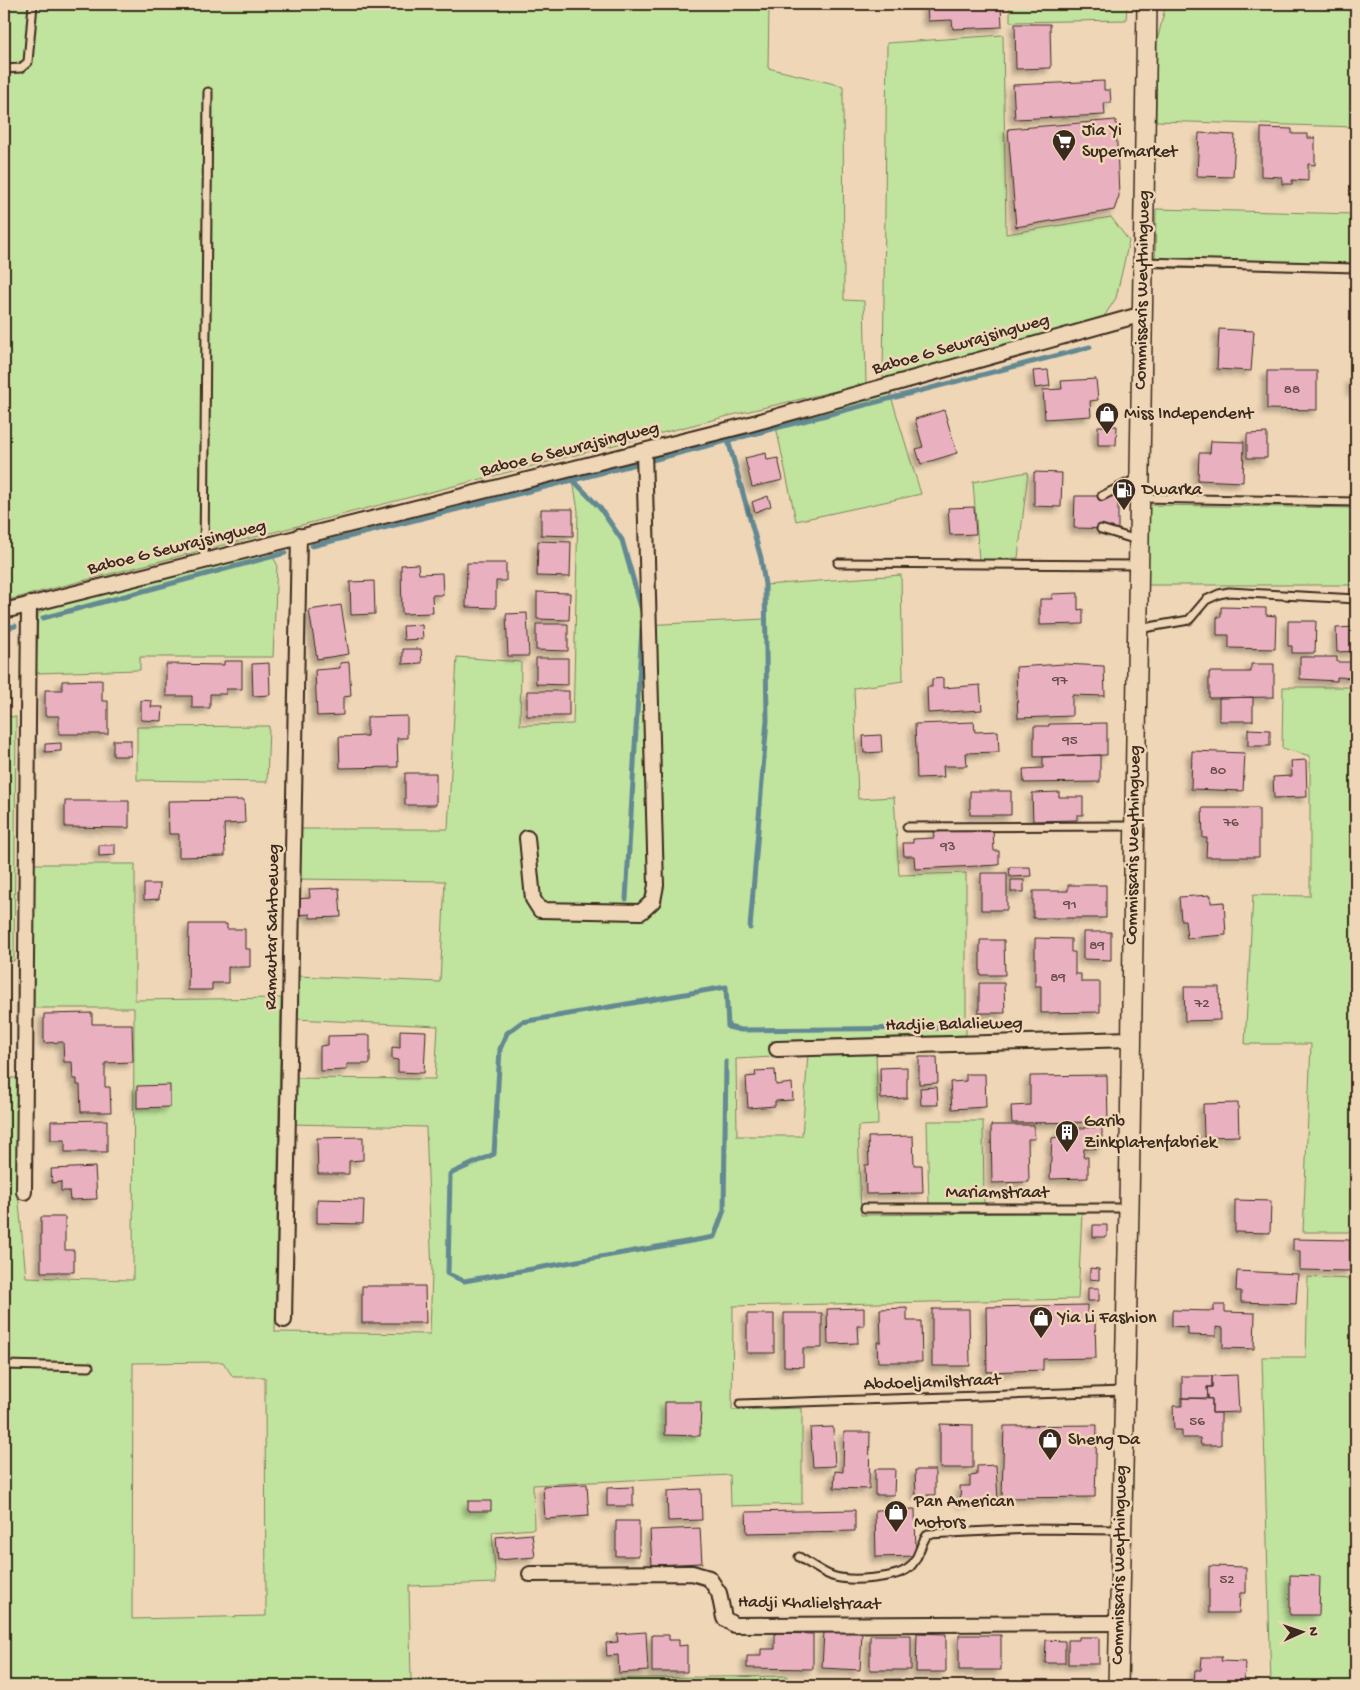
<svg xmlns="http://www.w3.org/2000/svg" width="1360" height="1690" font-family="'Gochi Hand',sans-serif">
<defs>
<filter id="shadow"><feDropShadow dx="-4.5" dy="4.5" stdDeviation="2.5" flood-color="#0004"/></filter>
</defs>
<rect width="100%" height="100%" fill="#eed6b6"/>
<filter id="ink" filterUnits="userSpaceOnUse"><feTurbulence type="fractalNoise" baseFrequency=".02" numOctaves="2"/><feDisplacementMap in="SourceGraphic" scale="10" xChannelSelector="R" yChannelSelector="G"/><feConvolveMatrix kernelMatrix="1 2 1 2 8 2 1 2 1" color-interpolation-filters="sRGB"/></filter>
<g filter="url(#ink)">
<path fill="#c0e39d" stroke="#7e865e" fill-rule="evenodd" d="M 4,4 L 769,4 L 768,68 L 843,86 L 844,300 L 864,301 L 866,384 L 732,415 L 4,601 Z
M 1010,4 L 1127,4 L 1126,20 L 1010,22 Z
M 1166,4 L 1356,4 L 1356,127 L 1156,121 L 1157,41 Z
M 1003,35 L 1006,234 L 1111,217 L 1129,241 L 1116,298 L 1103,318 L 883,378 L 887,43 Z
M 1156,209 L 1356,214 L 1356,271 L 1155,268 Z
M 890,393 L 921,494 L 796,521 L 775,422 Z
M 1028,472 L 1018,558 L 979,560 L 973,482 Z
M 573,480 L 600,508 L 622,540 L 643,614 L 643,625 L 765,619 L 765,585 L 901,575 L 903,681 L 854,688 L 858,799 L 894,797 L 899,875 L 966,873 L 966,1035 L 771,1041 L 773,1057 L 736,1059 L 737,1136 L 802,1136 L 808,1053 L 876,1051 L 878,1125 L 858,1126 L 861,1215 L 1082,1212 L 1078,1299 L 733,1306 L 732,1410 L 802,1408 L 802,1504 L 731,1506 L 730,1475 L 533,1485 L 534,1529 L 492,1532 L 496,1583 L 409,1586 L 411,1681 L 787,1676 L 787,1686 L 4,1686 L 4,1078 L 20,1078 L 18,1193 L 26,1277 L 133,1280 L 134,1008 L 32,1008 L 33,864 L 135,864 L 135,1000 L 281,998 L 275,1332 L 430,1334 L 432,1272 L 426,1127 L 290,1124 L 290,1078 L 435,1079 L 438,1026 L 295,1019 L 297,976 L 440,982 L 445,881 L 297,879 L 297,829 L 448,829 L 457,657 L 521,662 L 520,725 L 573,724 L 578,511 ZM 223,1362 L 233,1377 L 265,1377 L 266,1616 L 132,1619 L 133,1363 Z
M 1147,505 L 1356,508 L 1356,585 L 1147,585 Z
M 269,550 L 277,564 L 273,657 L 140,657 L 140,670 L 36,673 L 38,614 L 45,609 Z
M 1283,687 L 1356,687 L 1356,1686 L 1271,1686 L 1262,1357 L 1306,1357 L 1308,1277 L 1352,1279 L 1352,1232 L 1303,1232 L 1311,1044 L 1245,1044 L 1253,895 L 1310,896 L 1310,756 L 1282,748 Z
M 4,716 L 16,717 L 14,961 L 4,961 Z
M 269,726 L 267,782 L 137,780 L 137,727 Z
M 927,1121 L 983,1121 L 984,1204 L 929,1205 Z"/>
<g fill="none" stroke-linecap="round" stroke-linejoin="round">
<path stroke="#648992" stroke-width="5" d="M 728,440 L 761,558 L 765,585 L 767,720 L 750,928
M 652,460 L 1090,347
M 573,480 L 600,508 L 622,540 L 643,614
M 312,546 L 636,464
M 43,618 L 285,553
M 4,629 L 15,626
M 626,899 L 642,628
M 726,1062 L 724,1210 L 714,1237 L 464,1281 L 448,1274 L 450,1174 L 494,1154 L 500,1049 L 507,1033 L 522,1022 L 726,987 L 728,1027 L 741,1030 L 942,1028"/>
</g>
<path fill="#e9b0c0" stroke="#3b2a1e" filter="url(#shadow)" d="M 927,4 L 1001,4 L 1002,27 L 953,29 L 952,20 L 928,21 Z
M 1015,24 L 1050,24 L 1051,68 L 1016,69 Z
M 1104,81 L 1104,90 L 1110,90 L 1111,103 L 1104,103 L 1105,115 L 1015,119 L 1013,85 Z
M 1116,120 L 1119,196 L 1114,210 L 1016,227 L 1008,129 Z
M 1261,128 L 1292,129 L 1292,134 L 1308,134 L 1308,138 L 1315,138 L 1315,165 L 1308,164 L 1308,181 L 1292,180 L 1292,184 L 1282,184 L 1282,177 L 1261,176 Z
M 1199,133 L 1235,135 L 1233,177 L 1197,176 Z
M 1219,329 L 1254,331 L 1251,371 L 1217,369 Z
M 1048,370 L 1050,386 L 1035,388 L 1033,371 Z
M 1267,371 L 1317,371 L 1317,410 L 1267,409 Z
M 1096,379 L 1098,400 L 1090,401 L 1091,416 L 1045,419 L 1043,390 L 1062,389 L 1061,381 Z
M 1351,379 L 1356,379 L 1356,390 L 1352,391 Z
M 944,410 L 957,453 L 921,464 L 916,449 L 923,447 L 915,419 Z
M 1098,426 L 1117,426 L 1116,445 L 1098,445 Z
M 1267,433 L 1267,458 L 1247,458 L 1247,434 Z
M 1211,441 L 1244,442 L 1243,482 L 1198,480 L 1199,453 L 1210,453 Z
M 766,453 L 767,460 L 778,458 L 783,480 L 752,487 L 745,458 Z
M 1034,472 L 1062,473 L 1061,507 L 1034,506 Z
M 768,496 L 771,506 L 755,512 L 752,502 Z
M 1075,496 L 1118,496 L 1118,529 L 1074,528 Z
M 974,507 L 976,534 L 950,535 L 948,508 Z
M 541,509 L 573,509 L 573,536 L 541,535 Z
M 538,541 L 571,542 L 570,577 L 537,576 Z
M 467,563 L 506,563 L 506,581 L 496,581 L 496,608 L 466,607 Z
M 418,564 L 419,574 L 442,573 L 443,595 L 432,595 L 433,613 L 402,614 L 401,565 Z
M 374,581 L 375,614 L 351,615 L 350,582 Z
M 537,592 L 570,593 L 569,620 L 537,619 Z
M 1078,593 L 1078,610 L 1083,609 L 1083,624 L 1040,625 L 1040,599 L 1052,599 L 1052,594 Z
M 341,605 L 349,654 L 317,659 L 309,610 Z
M 1221,607 L 1266,608 L 1266,615 L 1276,616 L 1275,649 L 1229,648 L 1229,635 L 1217,635 L 1217,617 L 1221,617 Z
M 527,613 L 529,656 L 508,656 L 506,614 Z
M 1288,621 L 1316,621 L 1315,653 L 1292,653 L 1292,646 L 1288,646 Z
M 536,624 L 568,624 L 568,651 L 536,650 Z
M 422,625 L 423,639 L 404,640 L 403,626 Z
M 1356,627 L 1356,651 L 1337,652 L 1336,628 Z
M 403,649 L 421,649 L 422,663 L 403,664 Z
M 1300,657 L 1337,657 L 1337,662 L 1356,662 L 1356,678 L 1337,677 L 1337,681 L 1300,679 Z
M 536,658 L 568,658 L 568,685 L 536,684 Z
M 224,661 L 242,661 L 242,689 L 226,689 L 226,694 L 210,694 L 210,708 L 192,708 L 192,696 L 166,696 L 166,664 L 224,665 Z
M 349,662 L 351,696 L 343,697 L 343,715 L 317,716 L 315,670 L 340,668 L 340,663 Z
M 269,663 L 270,695 L 253,696 L 252,664 Z
M 1064,664 L 1104,666 L 1105,696 L 1072,695 L 1072,716 L 1018,718 L 1016,667 Z
M 1251,664 L 1274,664 L 1274,697 L 1209,698 L 1209,672 L 1251,672 Z
M 943,678 L 943,688 L 980,685 L 982,710 L 928,713 L 927,687 L 932,687 L 932,679 Z
M 102,680 L 102,701 L 108,701 L 108,734 L 59,734 L 59,716 L 45,716 L 45,690 L 62,690 L 62,681 Z
M 527,691 L 569,691 L 569,716 L 527,716 Z
M 1253,697 L 1253,721 L 1219,721 L 1219,698 Z
M 141,700 L 152,701 L 151,707 L 163,707 L 162,721 L 141,720 Z
M 407,716 L 407,738 L 397,738 L 398,767 L 340,768 L 339,737 L 367,736 L 367,717 Z
M 974,722 L 975,732 L 998,731 L 999,752 L 966,753 L 967,766 L 943,766 L 944,777 L 917,778 L 915,724 Z
M 1107,723 L 1107,755 L 1034,757 L 1034,726 L 1049,726 L 1049,724 Z
M 1248,729 L 1270,730 L 1270,746 L 1248,746 Z
M 881,735 L 882,752 L 864,753 L 863,736 Z
M 113,740 L 131,740 L 131,756 L 113,756 Z
M 61,743 L 61,751 L 45,752 L 45,744 Z
M 1192,751 L 1245,753 L 1243,791 L 1191,789 Z
M 1100,755 L 1100,782 L 1024,783 L 1023,769 L 1043,768 L 1043,757 Z
M 1306,760 L 1307,797 L 1274,798 L 1273,777 L 1292,776 L 1291,761 Z
M 405,773 L 436,773 L 436,805 L 405,805 Z
M 970,791 L 1011,791 L 1011,815 L 970,815 Z
M 1059,792 L 1059,797 L 1083,797 L 1083,815 L 1077,815 L 1077,820 L 1033,821 L 1032,793 Z
M 244,800 L 245,823 L 224,824 L 225,856 L 179,857 L 179,834 L 169,834 L 168,801 Z
M 65,801 L 129,801 L 129,828 L 65,827 Z
M 1202,808 L 1259,808 L 1259,857 L 1206,857 L 1207,838 L 1203,838 Z
M 993,829 L 994,851 L 999,851 L 999,865 L 915,869 L 914,856 L 904,856 L 903,843 L 913,843 L 913,839 L 934,838 L 933,832 Z
M 99,845 L 115,845 L 115,855 L 99,856 Z
M 1009,867 L 1030,867 L 1031,876 L 1010,877 Z
M 981,873 L 1007,873 L 1007,910 L 981,910 Z
M 1011,880 L 1024,880 L 1024,892 L 1011,892 Z
M 144,884 L 160,884 L 159,899 L 144,900 Z
M 1068,885 L 1106,885 L 1106,918 L 1033,918 L 1033,891 L 1068,891 Z
M 339,888 L 341,917 L 310,918 L 310,914 L 296,915 L 295,899 L 310,898 L 309,889 Z
M 1211,895 L 1211,903 L 1224,902 L 1226,935 L 1187,938 L 1185,920 L 1181,920 L 1179,897 Z
M 189,924 L 227,924 L 227,929 L 245,929 L 245,949 L 250,949 L 250,967 L 228,967 L 228,983 L 212,983 L 212,990 L 188,990 Z
M 1083,932 L 1111,932 L 1111,960 L 1083,959 Z
M 1035,938 L 1071,939 L 1071,952 L 1075,952 L 1075,974 L 1081,974 L 1081,982 L 1100,982 L 1100,1012 L 1041,1013 L 1041,986 L 1035,986 Z
M 980,940 L 1004,940 L 1005,975 L 980,975 Z
M 979,983 L 1004,983 L 1005,1013 L 979,1013 Z
M 1184,987 L 1219,987 L 1220,1020 L 1185,1021 Z
M 92,1013 L 92,1024 L 132,1024 L 133,1062 L 105,1063 L 105,1087 L 110,1087 L 111,1112 L 81,1112 L 80,1085 L 77,1085 L 77,1079 L 73,1079 L 72,1062 L 64,1062 L 63,1042 L 44,1043 L 44,1014 Z
M 400,1030 L 426,1031 L 424,1073 L 398,1072 L 398,1060 L 392,1059 L 392,1047 L 400,1048 Z
M 370,1035 L 370,1064 L 347,1064 L 347,1070 L 320,1071 L 320,1046 L 328,1045 L 328,1036 Z
M 919,1057 L 937,1057 L 938,1083 L 919,1084 Z
M 907,1067 L 907,1098 L 881,1099 L 880,1068 Z
M 775,1070 L 776,1085 L 792,1083 L 793,1100 L 775,1101 L 775,1106 L 748,1108 L 746,1077 L 756,1076 L 755,1071 Z
M 966,1074 L 985,1074 L 986,1107 L 952,1109 L 950,1082 L 966,1081 Z
M 1107,1075 L 1108,1122 L 1012,1123 L 1011,1106 L 1030,1105 L 1030,1076 Z
M 170,1085 L 170,1107 L 137,1108 L 137,1086 Z
M 937,1087 L 938,1105 L 921,1105 L 920,1088 Z
M 1238,1103 L 1239,1136 L 1204,1137 L 1203,1104 Z
M 107,1120 L 107,1152 L 65,1152 L 65,1140 L 51,1140 L 51,1121 Z
M 991,1125 L 1034,1125 L 1035,1139 L 1028,1139 L 1029,1182 L 992,1183 Z
M 1102,1127 L 1102,1148 L 1084,1149 L 1083,1157 L 1088,1157 L 1088,1178 L 1050,1179 L 1052,1138 L 1059,1137 L 1059,1129 Z
M 913,1136 L 914,1165 L 922,1165 L 923,1193 L 866,1194 L 865,1165 L 869,1165 L 868,1137 Z
M 363,1137 L 363,1160 L 349,1161 L 349,1174 L 318,1174 L 317,1138 Z
M 95,1167 L 97,1199 L 70,1200 L 69,1191 L 61,1191 L 61,1182 L 52,1183 L 51,1169 Z
M 317,1199 L 364,1200 L 363,1224 L 317,1223 Z
M 1235,1200 L 1271,1201 L 1270,1233 L 1235,1232 Z
M 41,1217 L 65,1217 L 65,1250 L 74,1250 L 74,1272 L 41,1272 Z
M 1093,1225 L 1107,1225 L 1107,1237 L 1093,1237 Z
M 1293,1239 L 1350,1240 L 1350,1271 L 1300,1270 L 1300,1251 L 1293,1251 Z
M 1090,1268 L 1099,1269 L 1099,1280 L 1090,1279 Z
M 1237,1271 L 1298,1274 L 1296,1304 L 1241,1302 L 1241,1291 L 1236,1291 Z
M 362,1286 L 425,1286 L 426,1323 L 362,1323 Z
M 1088,1288 L 1099,1288 L 1099,1301 L 1088,1301 Z
M 1087,1305 L 1087,1320 L 1095,1320 L 1096,1358 L 1043,1359 L 1043,1370 L 987,1372 L 986,1307 Z
M 1214,1305 L 1225,1305 L 1225,1312 L 1255,1313 L 1254,1349 L 1223,1348 L 1223,1328 L 1216,1327 L 1216,1336 L 1188,1335 L 1188,1327 L 1172,1326 L 1172,1310 L 1214,1311 Z
M 864,1308 L 864,1326 L 857,1326 L 858,1343 L 828,1344 L 827,1309 Z
M 907,1308 L 907,1321 L 921,1321 L 922,1362 L 878,1362 L 877,1342 L 881,1342 L 880,1309 Z
M 932,1309 L 969,1309 L 970,1366 L 932,1366 Z
M 784,1313 L 822,1313 L 822,1348 L 803,1348 L 803,1367 L 784,1366 Z
M 747,1314 L 774,1314 L 774,1353 L 747,1353 Z
M 1237,1375 L 1239,1412 L 1212,1413 L 1212,1399 L 1208,1398 L 1207,1387 L 1212,1387 L 1212,1376 Z
M 1182,1376 L 1212,1376 L 1212,1387 L 1207,1387 L 1208,1398 L 1182,1398 Z
M 1182,1398 L 1212,1399 L 1212,1413 L 1221,1413 L 1221,1445 L 1201,1445 L 1200,1438 L 1182,1438 L 1182,1430 L 1174,1430 L 1173,1406 L 1182,1406 Z
M 665,1402 L 701,1402 L 700,1436 L 665,1435 Z
M 940,1424 L 973,1425 L 973,1468 L 940,1468 Z
M 1097,1425 L 1095,1497 L 1002,1498 L 1004,1426 Z
M 833,1427 L 835,1466 L 813,1467 L 810,1428 Z
M 844,1432 L 870,1432 L 869,1489 L 834,1488 L 835,1471 L 843,1472 Z
M 996,1465 L 998,1501 L 961,1503 L 960,1486 L 970,1486 L 970,1476 L 977,1475 L 977,1466 Z
M 875,1469 L 895,1469 L 894,1495 L 875,1495 Z
M 915,1470 L 935,1470 L 935,1495 L 916,1495 Z
M 587,1484 L 589,1516 L 545,1519 L 543,1486 Z
M 633,1487 L 633,1506 L 607,1506 L 607,1488 Z
M 701,1489 L 702,1520 L 668,1521 L 667,1491 Z
M 468,1501 L 491,1501 L 491,1511 L 468,1511 Z
M 915,1509 L 916,1556 L 876,1557 L 875,1510 Z
M 855,1510 L 855,1531 L 747,1533 L 746,1512 Z
M 616,1521 L 639,1521 L 639,1556 L 616,1556 Z
M 700,1528 L 702,1563 L 652,1565 L 650,1530 Z
M 532,1534 L 535,1557 L 498,1560 L 496,1537 Z
M 1209,1566 L 1246,1567 L 1246,1593 L 1240,1593 L 1239,1613 L 1209,1613 Z
M 1290,1575 L 1320,1576 L 1319,1615 L 1290,1615 Z
M 824,1631 L 862,1633 L 860,1670 L 822,1668 Z
M 646,1632 L 648,1671 L 619,1673 L 618,1655 L 607,1656 L 606,1643 L 618,1642 L 617,1634 Z
M 775,1633 L 813,1634 L 813,1669 L 747,1668 L 747,1656 L 761,1656 L 761,1649 L 775,1649 Z
M 917,1633 L 946,1634 L 946,1672 L 916,1672 Z
M 652,1635 L 669,1635 L 669,1640 L 679,1640 L 679,1646 L 687,1645 L 687,1672 L 652,1672 Z
M 870,1635 L 911,1635 L 911,1670 L 870,1670 Z
M 959,1635 L 1001,1635 L 1001,1670 L 959,1670 Z
M 1079,1637 L 1099,1637 L 1099,1664 L 1068,1664 L 1068,1640 L 1079,1640 Z
M 1046,1640 L 1065,1641 L 1065,1663 L 1045,1663 Z
M 1202,1657 L 1222,1657 L 1221,1661 L 1245,1662 L 1244,1686 L 1194,1686 L 1195,1670 L 1201,1670 Z
M 900,1679 L 900,1686 L 858,1686 L 858,1680 Z
M 795,1683 L 818,1683 L 818,1686 L 795,1686 Z"/>
<g fill="none" stroke-linecap="round" stroke-linejoin="round">
<g stroke="#3b2a1e" stroke-width="11">
<path id="lane" d="M 4,69 L 21,68 L 28,62 L 33,4
M 1144,262 L 1356,268
M 1102,496 L 1138,478
M 1141,498 L 1356,502
M 1101,529 L 1137,540
M 204,560 L 208,92
M 838,563 L 1139,565
M 1138,629 L 1189,620 L 1206,600 L 1219,594 L 1229,592 L 1356,599
M 907,827 L 1134,826
M 865,1208 L 1128,1208
M 4,1365 L 89,1367
M 740,1404 L 1124,1391
M 799,1557 C 809,1563 821,1572 832,1576 C 849,1582 897,1579 910,1567 C 920,1557 919,1545 928,1534 L 1030,1529 L 1120,1530"/>
</g>
<g stroke="#3b2a1e" stroke-width="18">
<path id="street" d="M 4,611 L 743,426 L 1143,314
M 527,838 L 533,899 L 540,910 L 641,912 L 653,901 L 656,885 L 644,451
M 777,1049 L 1131,1039
M 24,1192 L 29,604
M 284,1320 L 299,536
M 530,1574 L 692,1573 L 709,1578 L 719,1593 L 724,1618 L 734,1625 L 1118,1623"/>
</g>
<g stroke="#3b2a1e" stroke-width="22">
<path id="secondary" d="M 1118,1686 L 1129,1208 L 1147,4"/>
</g>
<use href="#lane" stroke="#eed6b6" stroke-width="7"/>
<use href="#street" stroke="#eed6b6" stroke-width="14"/>
<use href="#secondary" stroke="#eed6b6" stroke-width="19"/>
</g>
</g>
<defs>
<g id="supermarket-pin" transform="scale(1.25)"><path d="M0 17L-7.5 6A9.5 9.5 0 1 1 7.5 6Z" fill="#3b2a1e" stroke="#eed6b6"/><path d="M-6-5.5h2.5l.6 2H6L4.5 2H-2.5L-4.4-4H-6ZM-1.5 3.2a1.3 1.3 0 1 0 .1 0ZM3 3.2a1.3 1.3 0 1 0 .1 0Z" fill="#fff"/></g>
<g id="shop-pin" transform="scale(1.25)"><path d="M0 17L-7.5 6A9.5 9.5 0 1 1 7.5 6Z" fill="#3b2a1e" stroke="#eed6b6"/><path d="M-5-2.5h2.3a2.7 3.5 0 0 1 5.4 0H5L5.5 6h-11ZM-1.5-2.5h3a1.5 2.3 0 0 0-3 0Z" fill="#fff"/></g>
<g id="fuel-pin" transform="scale(1.25)"><path d="M0 17L-7.5 6A9.5 9.5 0 1 1 7.5 6Z" fill="#3b2a1e" stroke="#eed6b6"/><path d="M-5.5-6h7V0h2V4h1.3V-2.5L3-4.5l.8-.8L6-3V5H2.5V1h-1V6h-7ZM-4.2-4.7v3.2H.2V-4.7Z" fill="#fff"/></g>
<g id="building-pin" transform="scale(1.25)"><path d="M0 17L-7.5 6A9.5 9.5 0 1 1 7.5 6Z" fill="#3b2a1e" stroke="#eed6b6"/><path d="M-4-6H4V6H1V3H-1V6H-4ZM-2.5-4.3h1.7v1.8h-1.7ZM.8-4.3h1.7v1.8H.8ZM-2.5-1h1.7V.8h-1.7ZM.8-1h1.7V.8H.8Z" fill="#fff"/></g>
</defs>
<g fill-rule="evenodd">
<use href="#supermarket-pin" x="1064" y="141"/>
<use href="#shop-pin" x="1107" y="414"/>
<use href="#fuel-pin" x="1124" y="490"/>
<use href="#building-pin" x="1067" y="1132"/>
<use href="#shop-pin" x="1041" y="1318"/>
<use href="#shop-pin" x="1050" y="1440"/>
<use href="#shop-pin" x="896" y="1512"/>
</g>
<g text-anchor="middle" dominant-baseline="central" stroke-width="5" stroke-linejoin="round" paint-order="stroke">
<g font-size="15" fill="#664c46">
<text x="1292" y="390">88</text>
<text x="1060" y="681">97</text>
<text x="1070" y="741">95</text>
<text x="1218" y="771">80</text>
<text x="1231" y="823">76</text>
<text x="948" y="847">93</text>
<text x="1070" y="905">91</text>
<text x="1097" y="946">89</text>
<text x="1058" y="978">89</text>
<text x="1202" y="1004">72</text>
<text x="1197" y="1422">56</text>
<text x="1227" y="1580">52</text>
</g>
<g font-size="18" fill="#3b2a1e" stroke="#eed6b6" text-anchor="start">
<text x="1082" y="131">Jia Yi<tspan x="1082" dy="21">Supermarket</tspan></text>
<text x="1124" y="414">Miss Independent</text>
<text x="1142" y="490">Dwarka</text>
<text x="1084" y="1122">Garib<tspan x="1084" dy="21">Zinkplatenfabriek</tspan></text>
<text x="1058" y="1318">Yia Li Fashion</text>
<text x="1068" y="1440">Sheng Da</text>
<text x="914" y="1502">Pan American<tspan x="914" dy="21">Motors</tspan></text>
</g>
<g font-size="18" fill="#3b2a1e" stroke="#eed6b6">
<text transform="translate(1143 290) rotate(-89)">Commissaris Weythingweg</text>
<text transform="translate(961 345) rotate(-16)">Baboe G Sewrajsingweg</text>
<text transform="translate(570 450) rotate(-14)">Baboe G Sewrajsingweg</text>
<text transform="translate(177 548) rotate(-14)">Baboe G Sewrajsingweg</text>
<text transform="translate(1134 845) rotate(-89)">Commissaris Weythingweg</text>
<text transform="translate(273 927) rotate(-89)">Ramautar Sahtoeweg</text>
<text transform="translate(954 1025) rotate(-1)">Hadjie Balalieweg</text>
<text x="997" y="1193">Mariamstraat</text>
<text transform="translate(932 1383) rotate(-2)">Abdoeljamilstraat</text>
<text transform="translate(1120 1565) rotate(-89)">Commissaris Weythingweg</text>
<text transform="translate(809 1604) rotate(1)">Hadji Khalielstraat</text>
</g>
</g>
<rect width="1360" height="1690" fill="none" stroke="#eed6b6" stroke-width="20"/>
<rect x="10" y="10" width="1340" height="1670" fill="none" stroke="#3b2a1e" stroke-width="2" filter="url(#ink)"/>
<g transform="translate(1302 1632) rotate(87)" stroke="#eed6b6" stroke-width="4" paint-order="stroke">
<path d="M0-4L9 19L0 12L-9 19Z" fill="#3b2a1e"/>
<text y="-8" font-size="14" font-weight="bold" text-anchor="middle" fill="#3b2a1e">N</text>
</g>
</svg>
